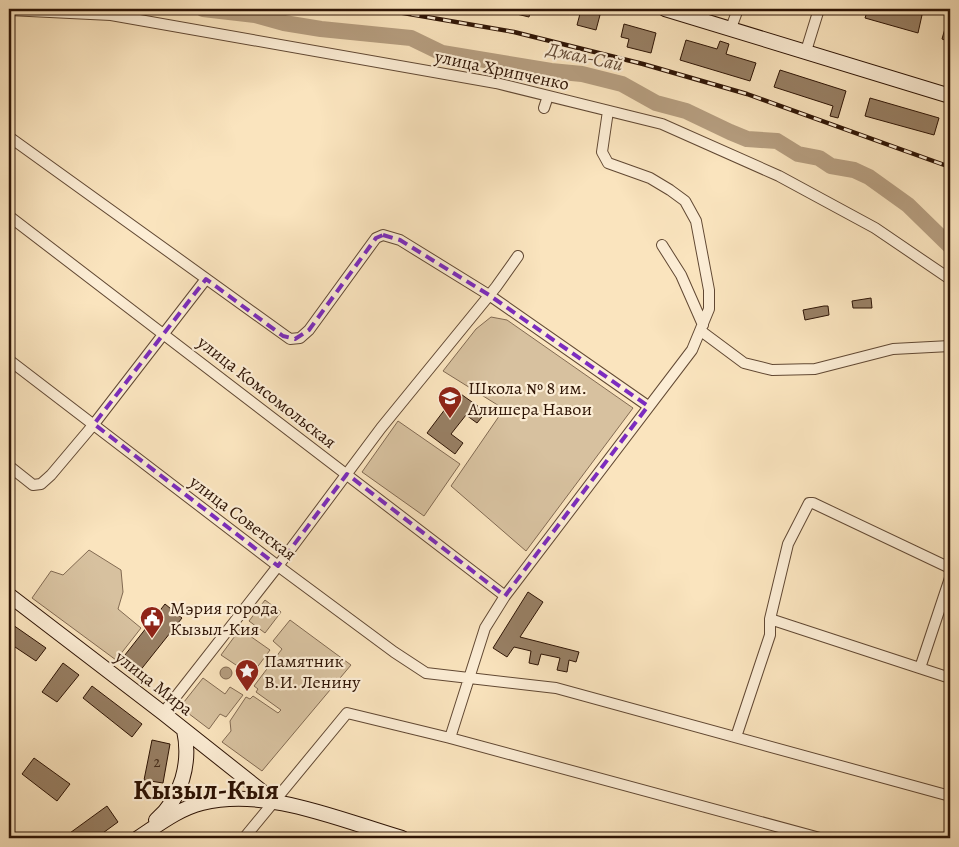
<svg xmlns="http://www.w3.org/2000/svg" width="959" height="847" font-family="Alegreya,serif">
<rect width="100%" height="100%" fill="#fae4be"/>
<filter id="stains"><feTurbulence type="fractalNoise" baseFrequency=".004" numOctaves="4"/><feColorMatrix values="0 0 0 0 .2 0 0 0 0 .09 0 0 0 0 .02 0 0 0 .5 -.17"/></filter>
<radialGradient id="worn" r=".72"><stop offset=".6" stop-color="#630" stop-opacity="0"/><stop offset="1" stop-color="#630" stop-opacity=".3"/></radialGradient>
<path fill="#d7c19f" stroke="#826a52" d="M 491,317 L 507,320 L 633,408 L 526,551 L 451,486 L 504,409 L 443,371 L 476,329 Z
M 398,421 L 460,464 L 424,516 L 362,472 Z
M 89,550 L 121,570 L 123,592 L 118,609 L 141,628 L 116,660 L 32,598 L 51,571 L 63,575 Z
M 265,600 L 281,612 L 265,633 L 249,621 Z
M 290,620 L 351,665 L 262,771 L 222,742 L 231,731 L 230,721 L 246,697 L 250,699 L 253,696 L 278,713 L 281,710 L 256,692 L 258,689 L 254,686 L 282,649 L 273,641 Z
M 240,629 L 270,650 L 247,681 L 238,676 L 242,669 L 221,655 Z
M 203,678 L 225,694 L 230,687 L 243,695 L 226,717 L 220,714 L 209,729 L 180,707 Z"/>
<path fill="#b59d7f" stroke="#7f664e" d="M220 673a6 6 0 1 1 12 0a6 6 0 1 1-12 0Z"/>
<g fill="none" stroke-linecap="round" stroke-linejoin="round">
<path stroke="#b59d7f" stroke-width="16" d="M 203,9 L 255,15 L 284,23 L 321,29 L 411,38 L 442,53 L 551,71 L 582,74 L 622,84 L 656,103 L 686,111 L 730,132 L 747,139 L 777,141 L 798,154 L 819,158 L 831,166 L 854,170 L 869,177 L 908,205 L 950,246"/>
</g>
<path fill="#988065" stroke="#2e1405" d="M 505,9 L 531,9 L 529,17 L 504,11 Z
M 868,9 L 901,9 L 922,15 L 918,33 L 865,18 Z
M 581,10 L 600,15 L 596,30 L 577,25 Z
M 948,18 L 950,18 L 950,42 L 942,39 Z
M 624,24 L 656,33 L 651,53 L 627,47 L 629,39 L 621,37 Z
M 686,40 L 717,49 L 720,41 L 729,44 L 726,54 L 756,63 L 750,81 L 680,60 Z
M 780,70 L 846,91 L 838,118 L 830,116 L 833,106 L 774,87 Z
M 870,98 L 939,118 L 934,135 L 865,116 Z
M 871,298 L 872,308 L 853,308 L 852,301 Z
M 824,306 L 828,306 L 829,315 L 805,320 L 803,310 Z
M 458,392 L 486,412 L 477,423 L 466,415 L 451,434 L 463,443 L 455,454 L 427,433 Z
M 528,592 L 543,602 L 520,637 L 579,652 L 576,662 L 569,660 L 567,672 L 557,670 L 560,658 L 541,654 L 538,665 L 529,663 L 531,651 L 514,647 L 507,657 L 493,648 Z
M 165,604 L 182,618 L 139,672 L 121,660 Z
M 13,625 L 46,648 L 36,661 L 9,643 L 9,631 Z
M 63,663 L 79,675 L 57,702 L 42,692 Z
M 92,686 L 142,724 L 132,737 L 83,698 Z
M 152,740 L 170,744 L 163,783 L 144,780 Z
M 34,758 L 70,784 L 57,801 L 22,774 Z
M 107,806 L 118,822 L 96,838 L 63,838 Z"/>
<g fill="none" stroke-linecap="round" stroke-linejoin="round">
<g stroke="#614833" stroke-width="12">
<path id="minor" d="M 9,10 L 111,15 L 496,83 L 662,124 L 779,176 L 875,228 L 950,279
M 731,28 L 738,9
M 806,51 L 819,9
M 544,108 L 548,96
M 9,140 L 12,139 L 290,339 L 300,338 L 309,330 L 376,238 L 383,235 L 400,240 L 489,295 L 648,406
M 9,216 L 505,596
M 662,245 L 681,275 L 703,325
M 701,331 L 744,363 L 772,370 L 815,369 L 893,349 L 950,346
M 9,360 L 278,566 L 394,652 L 426,673 L 556,688 L 950,796
M 9,466 L 33,485 L 41,484 L 51,475 L 94,424 L 206,279
M 770,619 L 950,678
M 920,668 L 950,578
M 163,713 L 278,566 L 381,428 L 496,287 L 518,256
M 736,737 L 770,635 L 770,619 L 788,544 L 809,503 L 813,503 L 950,568
M 450,738 L 485,628 L 505,596 L 692,350 L 709,309 L 709,290 L 696,221 L 685,201 L 670,190 L 650,178 L 608,163 L 602,152 L 608,111
M 244,838 L 347,713 L 450,738 L 820,838"/>
</g>
<g stroke="#2e1405" stroke-width="16">
<path id="secondary" d="M 665,9 L 950,96
M 9,595 L 163,713 L 274,801
M 156,820 C 182,798 191,762 184,730
M 138,838 C 158,825 178,809 202,803 C 266,787 340,820 402,838"/>
</g>
<use href="#minor" stroke="#fcedd5" stroke-width="10"/>
<use href="#secondary" stroke="#fcedd5" stroke-width="14"/>
<g stroke="#2e1405" stroke-width="4.5">
<path id="rail" d="M 380,9 L 514,32 L 643,64 L 747,94 L 950,167"/>
</g>
<use href="#rail" stroke="#fcedd5" stroke-width="2.5" stroke-dasharray="8" stroke-linecap="butt"/>
</g>
<path fill="none" stroke="#7b2cbf" stroke-width="4" stroke-dasharray="10 6" stroke-linejoin="round" d="M 383,235 L 400,240 L 489,295 L 648,406 L 505,596 L 347,474 L 278,566 L 94,424 L 206,279 L 283,336 L 295,339 L 309,330 L 376,238 Z"/>
<defs>
<g id="school-pin" transform="scale(1.25)"><path d="M0 17L-7.5 6A9.5 9.5 0 1 1 7.5 6Z" fill="#8f2418" stroke="#fcedd5"/><path d="M0-5L7-2L0 1L-7-2ZM-4 1L0 2.5L4 1V4Q0 6-4 4Z" fill="#fff"/></g>
<g id="civic-pin" transform="scale(1.25)"><path d="M0 17L-7.5 6A9.5 9.5 0 1 1 7.5 6Z" fill="#8f2418" stroke="#fcedd5"/><path d="M-.6-6.5H3V-4.5H.6V-3L4-1V1h2V6H-6V1h2V-1L-.6-3ZM-1.2 2.5V6h2.4V2.5Z" fill="#fff"/></g>
<g id="sight-pin" transform="scale(1.25)"><path d="M0 17L-7.5 6A9.5 9.5 0 1 1 7.5 6Z" fill="#8f2418" stroke="#fcedd5"/><path d="M0-6L1.8-2.2L6-1.7L2.9 1.2L3.7 5.4L0 3.3L-3.7 5.4L-2.9 1.2L-6-1.7L-1.8-2.2Z" fill="#fff"/></g>
</defs>
<g fill-rule="evenodd">
<use href="#school-pin" x="450" y="398"/>
<use href="#civic-pin" x="152" y="618"/>
<use href="#sight-pin" x="247" y="671"/>
</g>
<g text-anchor="middle" dominant-baseline="central" stroke-width="4.5" stroke-linejoin="round" paint-order="stroke">
<g font-size="15" fill="#482f1d">
<text x="157" y="762">2</text>
</g>
<g font-size="18" fill="#2e1405" stroke="#fcedd5">
<text transform="translate(502 70) rotate(12)">улица Хрипченко</text>
<text transform="translate(267 392) rotate(38)">улица Комсомольская</text>
<text transform="translate(243 518) rotate(37)">улица Советская</text>
<text transform="translate(154 683) rotate(38)">улица Мира</text>
</g>
<g font-size="18" fill="#2e1405" stroke="#fcedd5" text-anchor="start">
<text x="468" y="388">Школа № 8 им.<tspan x="468" dy="21">Алишера Навои</tspan></text>
<text x="170" y="608">Мэрия города<tspan x="170" dy="21">Кызыл-Кия</tspan></text>
<text x="264" y="661">Памятник<tspan x="264" dy="21">В.И. Ленину</tspan></text>
</g>
<g font-size="19" font-style="italic" fill="#644b36" stroke="#fcedd5">
<text transform="translate(585 57) rotate(12)">Джал-Сай</text>
</g>
<g font-size="28" font-weight="bold" fill="#2e1405" stroke="#fcedd5">
<text x="206" y="790">Кызыл-Кыя</text>
</g>
</g>
<rect width="959" height="847" fill="none" stroke="#fae4be" stroke-width="30"/>
<rect x="10" y="10" width="939" height="827" fill="none" stroke="#2e1405" stroke-width="2.5"/>
<rect x="15" y="15" width="929" height="817" fill="none" stroke="#2e1405"/>
<rect width="100%" height="100%" filter="url(#stains)"/>
<rect width="100%" height="100%" fill="url(#worn)"/>
</svg>
